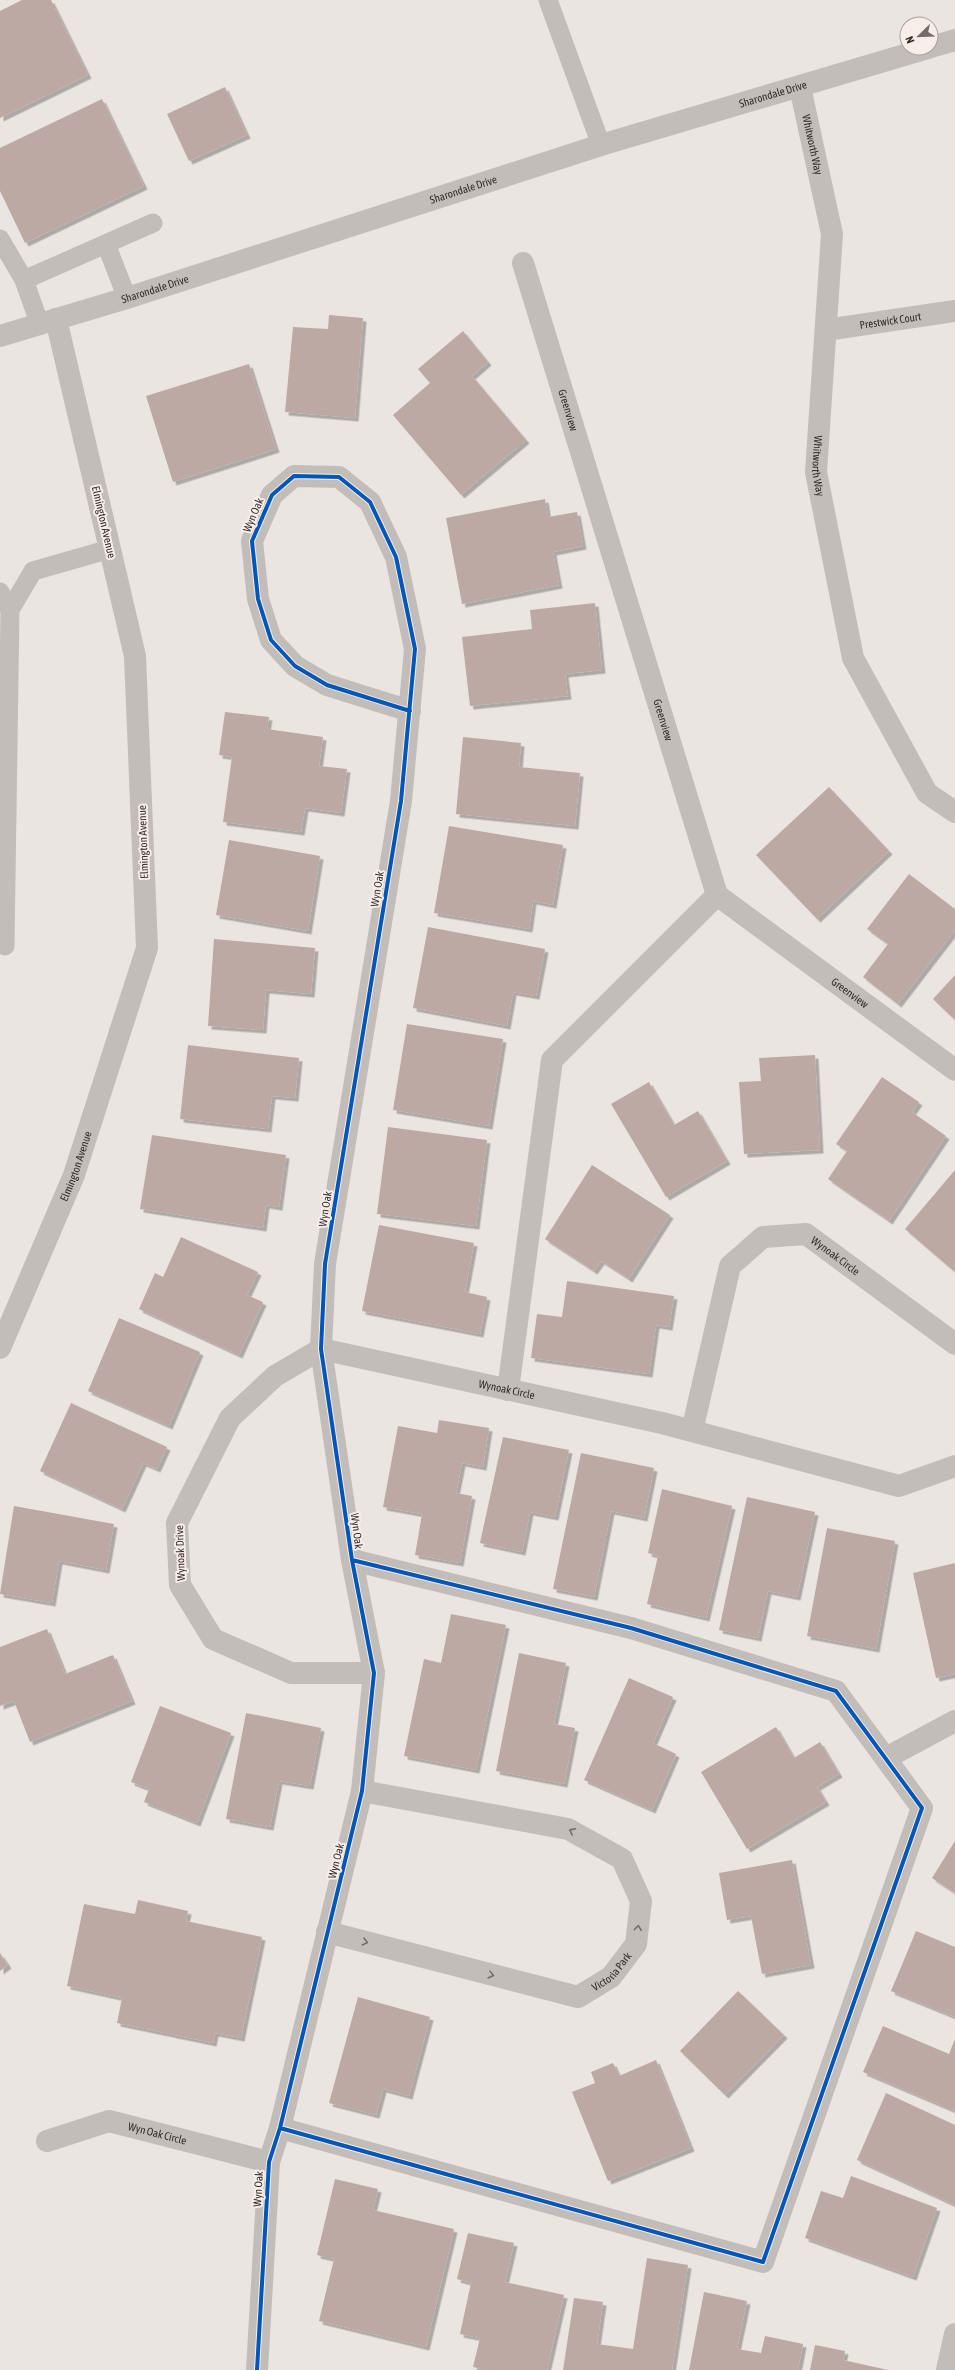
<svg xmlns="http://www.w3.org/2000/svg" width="955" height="2370" font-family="'Asap Condensed',sans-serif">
<defs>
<filter id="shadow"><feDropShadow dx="3.5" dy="3.5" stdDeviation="0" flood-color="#0004"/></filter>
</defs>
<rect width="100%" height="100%" fill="#eae5e1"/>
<path fill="#bca9a4" filter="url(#shadow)" d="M 22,0 L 51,0 L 88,75 L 0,118 L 0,11 Z
M 225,87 L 247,135 L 189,161 L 167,114 Z
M 102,99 L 144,186 L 25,243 L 0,191 L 0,148 Z
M 329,315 L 363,318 L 355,418 L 285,412 L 293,327 L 328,329 Z
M 463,331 L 488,362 L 472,376 L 526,440 L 461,495 L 393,415 L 430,383 L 418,369 Z
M 249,364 L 276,449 L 173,482 L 146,396 Z
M 545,499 L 548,517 L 577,512 L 583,546 L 553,552 L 559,585 L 462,604 L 446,518 Z
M 595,603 L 602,670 L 565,674 L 568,696 L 470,706 L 462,637 L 532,629 L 530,610 Z
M 225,712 L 269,717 L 267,729 L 323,737 L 319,766 L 347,769 L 341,813 L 305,808 L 301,832 L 223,822 L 232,757 L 219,755 Z
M 463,737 L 521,743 L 519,767 L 580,773 L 575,826 L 456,814 Z
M 829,787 L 889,851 L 817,919 L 756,855 Z
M 449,826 L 563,845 L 553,905 L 533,901 L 529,929 L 434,913 Z
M 229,840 L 320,856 L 308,931 L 216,915 Z
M 909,874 L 955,909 L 955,930 L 898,1004 L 863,977 L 888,944 L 867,929 Z
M 428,927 L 545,949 L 536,996 L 513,992 L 507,1026 L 413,1008 Z
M 214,939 L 315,948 L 311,994 L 266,990 L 263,1030 L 208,1026 Z
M 955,975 L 955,1020 L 933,999 Z
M 407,1024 L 503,1039 L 489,1126 L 393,1110 Z
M 188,1045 L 299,1058 L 295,1098 L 272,1096 L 268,1129 L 180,1119 Z
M 815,1055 L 820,1150 L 744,1154 L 739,1082 L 761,1081 L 759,1058 Z
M 882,1077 L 919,1102 L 912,1112 L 946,1136 L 889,1221 L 828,1179 L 847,1151 L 836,1144 Z
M 649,1082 L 674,1125 L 698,1111 L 727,1161 L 666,1197 L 611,1104 Z
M 388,1127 L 487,1140 L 476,1226 L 377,1214 Z
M 152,1135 L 286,1155 L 279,1207 L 266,1205 L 263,1228 L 140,1209 Z
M 592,1165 L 670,1215 L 629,1279 L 601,1261 L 594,1271 L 545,1239 Z
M 955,1170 L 955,1272 L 905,1229 Z
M 379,1225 L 474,1243 L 465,1292 L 487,1297 L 480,1334 L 362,1311 Z
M 181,1237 L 258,1272 L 247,1295 L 263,1302 L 239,1355 L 139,1309 L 155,1273 L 163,1277 Z
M 567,1281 L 674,1296 L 669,1327 L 656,1325 L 649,1374 L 531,1358 L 537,1314 L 562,1317 Z
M 119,1318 L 200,1352 L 169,1426 L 88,1391 Z
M 71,1403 L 167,1447 L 157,1469 L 143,1463 L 122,1509 L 40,1471 Z
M 439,1420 L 489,1428 L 483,1467 L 462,1463 L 456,1493 L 472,1496 L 460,1563 L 415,1555 L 422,1514 L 383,1507 L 398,1426 L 437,1433 Z
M 503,1437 L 569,1450 L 555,1517 L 530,1512 L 522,1552 L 480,1543 Z
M 581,1453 L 654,1468 L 644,1518 L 611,1511 L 594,1597 L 553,1589 Z
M 662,1489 L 732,1506 L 706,1618 L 647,1604 L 658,1556 L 648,1553 Z
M 747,1497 L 815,1512 L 797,1597 L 768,1591 L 758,1638 L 719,1630 Z
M 14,1506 L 114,1524 L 106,1570 L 59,1561 L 52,1603 L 0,1594 Z
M 827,1528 L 895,1541 L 876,1649 L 807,1636 Z
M 955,1563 L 955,1674 L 936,1678 L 913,1573 Z
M 451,1614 L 506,1625 L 476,1770 L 404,1756 L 424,1659 L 441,1663 Z
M 47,1629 L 65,1674 L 113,1655 L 132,1701 L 30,1742 L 14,1701 L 0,1706 L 0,1647 Z
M 519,1653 L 566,1663 L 554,1724 L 575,1728 L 564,1784 L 496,1771 Z
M 629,1678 L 673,1697 L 653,1743 L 676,1754 L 652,1810 L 584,1780 Z
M 160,1706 L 231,1733 L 197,1823 L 144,1802 L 149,1789 L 131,1782 Z
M 246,1713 L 321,1728 L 310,1786 L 279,1781 L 270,1827 L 226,1819 Z
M 776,1727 L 794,1758 L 820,1742 L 839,1774 L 817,1787 L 826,1802 L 747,1849 L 701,1772 Z
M 955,1841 L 955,1893 L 932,1878 Z
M 792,1860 L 811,1965 L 762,1974 L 751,1916 L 727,1920 L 719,1873 Z
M 138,1900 L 188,1911 L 186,1921 L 262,1937 L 241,2038 L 215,2033 L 213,2043 L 117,2023 L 122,1998 L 67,1986 L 84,1904 L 135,1914 Z
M 916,1931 L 955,1947 L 955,2017 L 891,1991 Z
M 0,1953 L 8,1965 L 0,1971 Z
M 738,1991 L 784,2035 L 725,2095 L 680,2051 Z
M 358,1997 L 430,2017 L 409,2096 L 383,2089 L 376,2115 L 329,2103 Z
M 883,2026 L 949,2054 L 955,2039 L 955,2111 L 863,2072 Z
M 656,2060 L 691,2148 L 608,2181 L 572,2092 L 595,2083 L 591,2072 L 613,2063 L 619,2076 Z
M 886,2093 L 955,2125 L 955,2205 L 857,2160 Z
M 851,2176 L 937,2208 L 913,2277 L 805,2238 L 821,2191 L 843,2198 Z
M 335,2179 L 378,2189 L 373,2210 L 454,2229 L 426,2347 L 319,2321 L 334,2259 L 317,2255 Z
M 468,2233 L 514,2243 L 505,2282 L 564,2295 L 547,2370 L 486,2370 L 473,2367 L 480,2338 L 460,2334 L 471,2283 L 457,2279 Z
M 647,2258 L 688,2265 L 672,2370 L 563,2370 L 574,2298 L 603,2302 L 597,2344 L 633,2349 Z
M 704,2292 L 747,2301 L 737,2349 L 761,2353 L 765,2336 L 803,2344 L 798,2370 L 689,2370 Z
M 815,2345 L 845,2351 L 843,2360 L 888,2370 L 810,2370 Z"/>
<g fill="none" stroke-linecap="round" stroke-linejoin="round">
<path stroke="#c3bdba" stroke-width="19" d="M 548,0 L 601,145
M 0,239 L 24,280 L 40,325
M 106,244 L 127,298
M 24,280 L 153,223
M 0,592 L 10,610
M 5,946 L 10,610 L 33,571 L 110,549"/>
<g stroke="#c3bdba" stroke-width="22">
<path d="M 931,47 L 955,40"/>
<path id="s1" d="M 800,87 L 832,234 L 816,472 L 853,658 L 927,793 L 955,812"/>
<path id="s2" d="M 523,263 L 717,895 L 955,1070"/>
<path id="s3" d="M 826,330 L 955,311"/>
<path id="s4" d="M 0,336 L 127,298 L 601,145 L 928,48"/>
<path d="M 508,1390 L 552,1060 L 717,895"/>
<path id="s5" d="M 692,1431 L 730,1266 L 763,1237 L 806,1234 L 955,1344"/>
<path id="s6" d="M 374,1673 L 291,1673 L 213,1639 L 180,1585 L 177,1523 L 230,1418 L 275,1376 L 321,1349 L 662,1423 L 899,1486 L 955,1466"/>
<path d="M 886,1758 L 955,1721"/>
<path id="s7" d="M 327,1932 L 578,1997 L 611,1977 L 636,1944 L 641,1901 L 622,1859 L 568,1829 L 362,1791"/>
<path d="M 280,2128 L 763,2262 L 922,1808 L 836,1691 L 631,1628 L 352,1560"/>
<path id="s8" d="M 47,2141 L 109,2121 L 269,2162"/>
<path d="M 257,2370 L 269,2162 L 280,2128 L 362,1791 L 374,1673 L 352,1560 L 321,1349 L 325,1264 L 401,801 L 415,649 L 396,557 L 370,502 L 339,477 L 294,476 L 272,495 L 252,541 L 258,599 L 271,640 L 295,666 L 327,685 L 410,711"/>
<path d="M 947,2370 L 955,2334"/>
</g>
<path stroke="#c3bdba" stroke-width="22" id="s9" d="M 0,1348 L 74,1175 L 147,948 L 135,656 L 56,319"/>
<g stroke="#f7eee8" stroke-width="6">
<path id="cycleway" d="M 280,2128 L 763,2262 L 922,1808 L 836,1691 L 631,1628 L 352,1560
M 257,2370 L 269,2162 L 280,2128 L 362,1791 L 374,1673 L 352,1560 L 321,1349 L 325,1264 L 401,801 L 415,649 L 396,557 L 370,502 L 339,477 L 294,476 L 272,495 L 252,541 L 258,599 L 271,640 L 295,666 L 327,685 L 410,711"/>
</g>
<use href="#cycleway" stroke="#0057b8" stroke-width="4"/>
</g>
<defs><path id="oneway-chevron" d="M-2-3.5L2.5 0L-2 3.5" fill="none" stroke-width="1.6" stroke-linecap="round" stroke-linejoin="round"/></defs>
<g stroke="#746d6a">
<use href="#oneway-chevron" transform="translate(572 1831) rotate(-153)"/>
<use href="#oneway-chevron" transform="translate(638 1928) rotate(-84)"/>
<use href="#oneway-chevron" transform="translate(365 1942) rotate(14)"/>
<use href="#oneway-chevron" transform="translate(491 1975) rotate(14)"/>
</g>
<g text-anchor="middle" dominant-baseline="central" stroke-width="4" stroke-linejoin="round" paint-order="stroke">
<g font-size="11" fill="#332b29" stroke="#f7eee8">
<text stroke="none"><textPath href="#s4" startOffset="810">Sharondale Drive</textPath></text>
<text stroke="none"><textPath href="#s1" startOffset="59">Whitworth Way</textPath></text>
<text stroke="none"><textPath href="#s4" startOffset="486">Sharondale Drive</textPath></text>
<text stroke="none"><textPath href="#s4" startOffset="162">Sharondale Drive</textPath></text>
<text stroke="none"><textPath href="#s3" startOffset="65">Prestwick Court</textPath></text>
<text stroke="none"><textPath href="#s2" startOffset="154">Greenview</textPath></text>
<text stroke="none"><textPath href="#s1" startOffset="383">Whitworth Way</textPath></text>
<text transform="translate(253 515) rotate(-67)">Wyn Oak</text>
<text transform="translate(104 522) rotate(77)">Elmington Avenue</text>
<text stroke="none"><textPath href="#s2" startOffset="478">Greenview</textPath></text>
<text transform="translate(143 842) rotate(-92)">Elmington Avenue</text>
<text transform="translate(377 889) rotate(-81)">Wyn Oak</text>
<text stroke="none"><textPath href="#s2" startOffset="826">Greenview</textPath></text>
<text stroke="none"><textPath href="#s9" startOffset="197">Elmington Avenue</textPath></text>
<text transform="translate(325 1209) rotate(-81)">Wyn Oak</text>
<text stroke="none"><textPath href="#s5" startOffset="293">Wynoak Circle</textPath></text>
<text stroke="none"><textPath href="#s6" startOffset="716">Wynoak Circle</textPath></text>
<text transform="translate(357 1531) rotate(83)">Wyn Oak</text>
<text transform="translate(180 1553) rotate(-92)">Wynoak Drive</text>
<text transform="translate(336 1861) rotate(-76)">Wyn Oak</text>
<text stroke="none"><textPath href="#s7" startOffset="302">Victoria Park</textPath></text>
<text stroke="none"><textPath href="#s8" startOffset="115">Wyn Oak Circle</textPath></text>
<text transform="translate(258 2189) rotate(-87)">Wyn Oak</text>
</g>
</g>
<g transform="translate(919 36) rotate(247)"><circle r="19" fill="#f7eee8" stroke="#a9a09c"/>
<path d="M0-3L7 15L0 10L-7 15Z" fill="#736c69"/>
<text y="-6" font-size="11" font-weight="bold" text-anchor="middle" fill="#332b29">N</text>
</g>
</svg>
